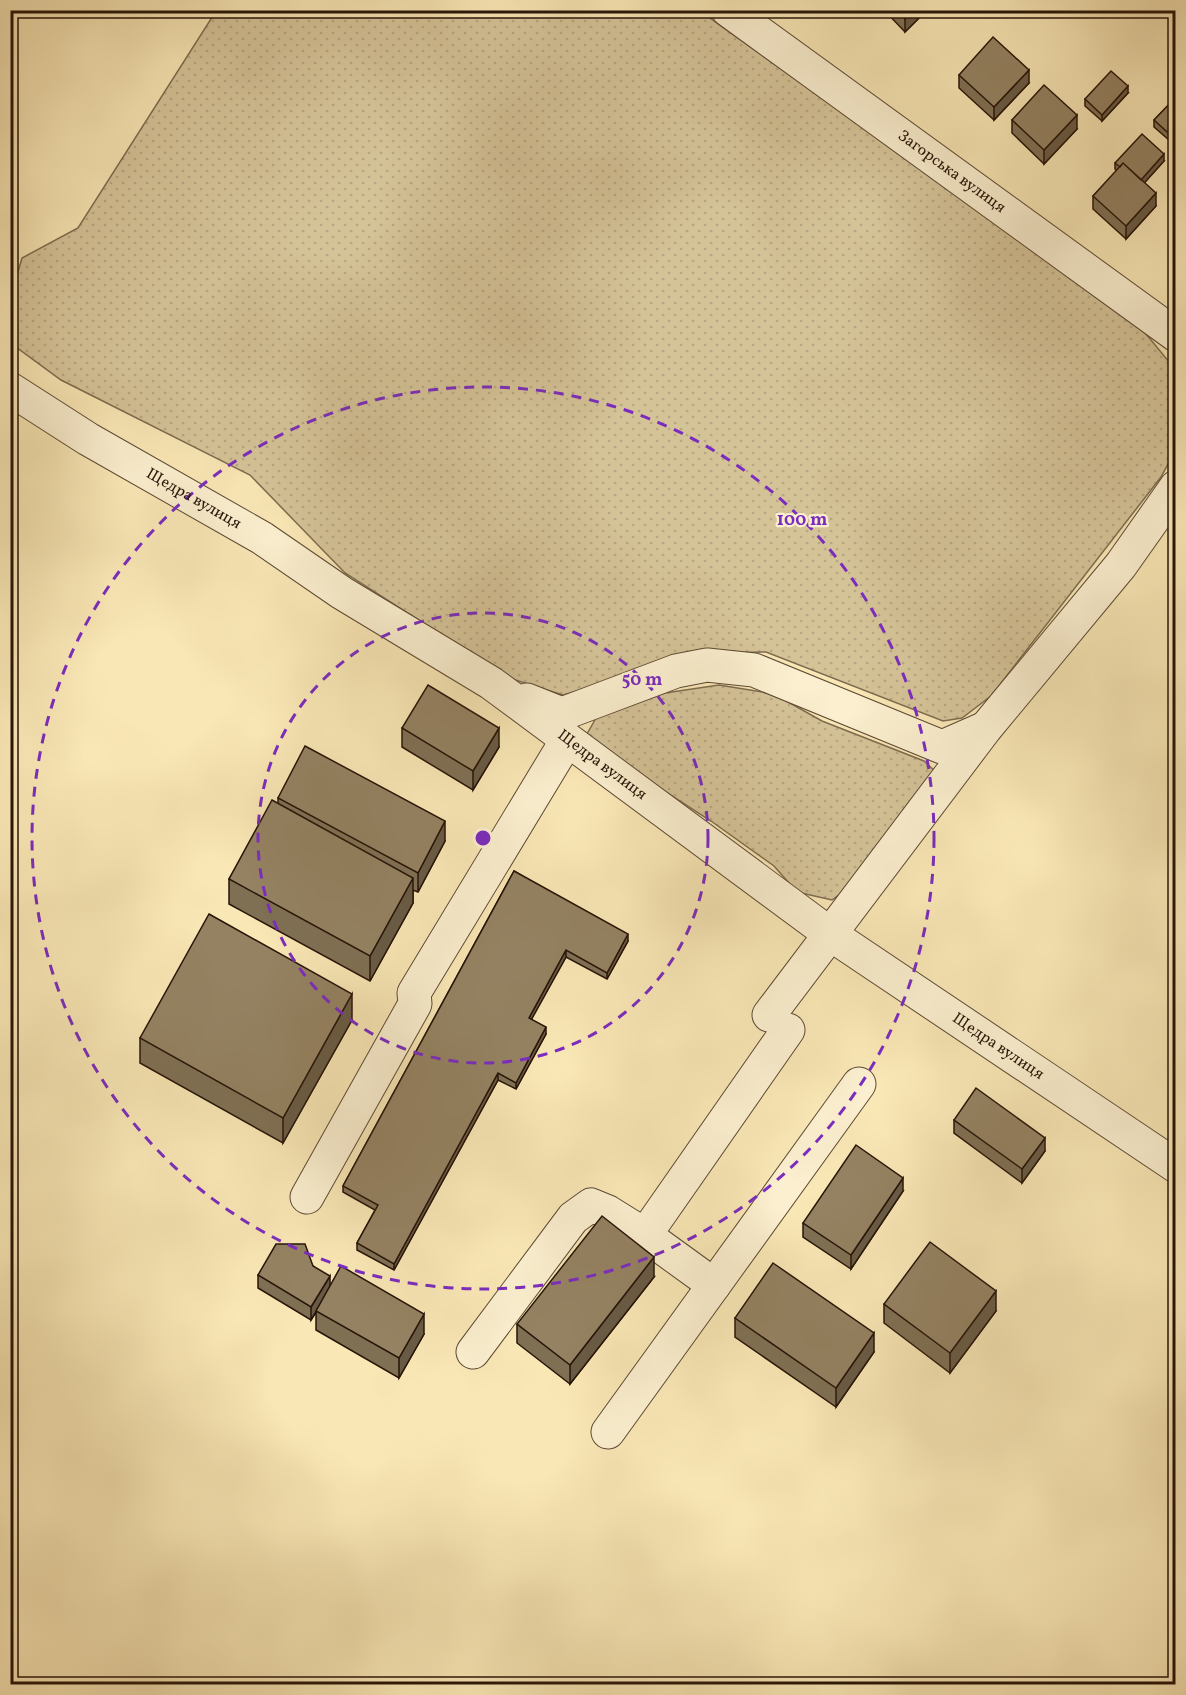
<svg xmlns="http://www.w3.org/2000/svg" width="1186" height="1695" font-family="Vollkorn,serif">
<defs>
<pattern id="grass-dots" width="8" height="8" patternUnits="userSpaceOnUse" patternTransform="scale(1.5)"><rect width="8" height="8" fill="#d5c398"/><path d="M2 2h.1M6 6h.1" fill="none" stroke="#b7a782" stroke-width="1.8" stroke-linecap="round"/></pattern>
</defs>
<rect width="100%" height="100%" fill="#f9e7b5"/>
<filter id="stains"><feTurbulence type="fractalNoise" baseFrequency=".00333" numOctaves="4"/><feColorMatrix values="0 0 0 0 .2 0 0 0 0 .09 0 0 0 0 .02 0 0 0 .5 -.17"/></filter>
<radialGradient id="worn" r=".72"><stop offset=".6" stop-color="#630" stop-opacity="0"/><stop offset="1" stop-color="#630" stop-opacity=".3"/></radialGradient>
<path fill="url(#grass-dots)" stroke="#7e6c50" stroke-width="1.5" d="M 216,11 L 700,11 L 1137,323 L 1170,363 L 1175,378 L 1175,451 L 1161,477 L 991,696 L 962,718 L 943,721 L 766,652 L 710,653 L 563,695 L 509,678 L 345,573 L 250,475 L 61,380 L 16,347 L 11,329 L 11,296 L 22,258 L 78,228 Z
M 719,685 L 774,694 L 822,721 L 924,761 L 937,773 L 860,879 L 832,900 L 797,892 L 774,866 L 711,821 L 598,748 L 587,734 L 596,718 L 665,693 Z"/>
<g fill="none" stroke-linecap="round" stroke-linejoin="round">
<g stroke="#5c4933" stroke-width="35">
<g id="minor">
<path id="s1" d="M 728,10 L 1176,335"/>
<path id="s2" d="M 10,389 L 88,439 L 262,538 L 342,593 L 491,683 L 830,934 L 1176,1166"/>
<path d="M 527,700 L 562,714 L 676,671 L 707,665 L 754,670 L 942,747 L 983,729"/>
<path d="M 769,1015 L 985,729 L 1121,565 L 1176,487"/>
<path d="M 307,1197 L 415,1004 L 414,993 L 567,740"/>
<path d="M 645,1235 L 714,1285"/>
<path d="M 473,1352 L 573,1218 L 591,1205 L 608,1212 L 645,1235 L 788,1030"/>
<path d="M 608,1432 L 859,1084"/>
</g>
</g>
<use href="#minor" stroke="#fbefcf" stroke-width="33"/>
</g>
<path fill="#7f7054" stroke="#271408" stroke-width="1.5" d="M 884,10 L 927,10 L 905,32 Z
M 959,75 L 1029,83 L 994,120 L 959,88 Z
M 1128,93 L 1102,121 L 1085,106 L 1085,99 Z
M 1176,97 L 1176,146 L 1154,127 L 1154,120 Z
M 1012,120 L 1077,129 L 1044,164 L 1012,133 Z
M 1164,161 L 1144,183 L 1156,206 L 1126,239 L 1093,209 L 1093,196 L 1117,171 L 1115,169 L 1115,163 Z
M 402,728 L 499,747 L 473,790 L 402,747 Z
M 278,798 L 445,841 L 418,892 L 413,890 L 413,903 L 370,981 L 229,904 L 229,879 L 278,803 Z
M 514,871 L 628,941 L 607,979 L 566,957 L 531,1019 L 546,1034 L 516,1089 L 498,1080 L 394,1270 L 357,1250 L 357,1243 L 375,1210 L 343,1192 L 343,1186 Z
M 352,1020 L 283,1143 L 140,1063 L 140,1038 Z
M 954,1120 L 1045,1151 L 1022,1183 L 954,1133 Z
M 903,1191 L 851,1269 L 803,1237 L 803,1223 Z
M 313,1266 L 330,1287 L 424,1334 L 399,1378 L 316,1330 L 316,1312 L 311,1320 L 258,1288 L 258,1275 Z
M 654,1277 L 570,1384 L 517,1343 L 517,1324 Z
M 884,1304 L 996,1311 L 950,1373 L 884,1323 Z
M 735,1318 L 874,1352 L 836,1407 L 735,1337 Z"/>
<path fill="#685b45" stroke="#271408" stroke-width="1.5" d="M 913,10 L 927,10 L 905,32 L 905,19 Z
M 1029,70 L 1029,83 L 994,120 L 994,107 Z
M 1128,86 L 1128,93 L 1102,121 L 1102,115 Z
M 1077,115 L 1077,129 L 1044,164 L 1044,150 Z
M 1164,154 L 1164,161 L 1138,190 L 1138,183 Z
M 1156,193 L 1156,206 L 1126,239 L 1126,226 Z
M 499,728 L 499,747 L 473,790 L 473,771 Z
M 445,821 L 445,841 L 418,892 L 418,873 Z
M 413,878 L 413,903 L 370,981 L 370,956 Z
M 628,934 L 628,941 L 607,979 L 607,973 Z
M 566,950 L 566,957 L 529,1024 L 529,1018 Z
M 352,994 L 352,1020 L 283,1143 L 283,1118 Z
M 546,1027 L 546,1034 L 516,1089 L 516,1083 Z
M 498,1073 L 498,1080 L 394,1270 L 394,1264 Z
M 1045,1138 L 1045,1151 L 1022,1183 L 1022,1169 Z
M 903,1178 L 903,1191 L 851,1269 L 851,1255 Z
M 654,1257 L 654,1277 L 570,1384 L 570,1365 Z
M 330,1276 L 330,1289 L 311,1320 L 311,1307 Z
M 996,1291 L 996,1311 L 950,1373 L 950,1353 Z
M 424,1314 L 424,1334 L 399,1378 L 399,1358 Z
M 874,1333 L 874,1352 L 836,1407 L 836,1388 Z"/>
<path fill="#948262" stroke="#271408" stroke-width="1.5" d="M 897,10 L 913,10 L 905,19 Z
M 993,37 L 1029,70 L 994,107 L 959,75 Z
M 1111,71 L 1128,86 L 1102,115 L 1085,99 Z
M 1044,85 L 1077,115 L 1044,150 L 1012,120 Z
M 1176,97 L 1176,140 L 1154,120 Z
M 1142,134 L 1164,154 L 1141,180 L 1123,163 L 1120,167 L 1115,163 Z
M 1123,163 L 1156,193 L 1126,226 L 1093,196 Z
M 428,685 L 499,728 L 473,771 L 402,728 Z
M 305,746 L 445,821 L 418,873 L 278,798 Z
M 272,800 L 413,878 L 370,956 L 229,879 Z
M 514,871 L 628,934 L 607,973 L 566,950 L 529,1018 L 546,1027 L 516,1083 L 498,1073 L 394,1264 L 357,1243 L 378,1205 L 343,1186 Z
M 209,914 L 352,994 L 283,1118 L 140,1038 Z
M 976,1088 L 1045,1138 L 1022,1169 L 954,1120 Z
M 856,1145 L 903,1178 L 851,1255 L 803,1223 Z
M 602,1216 L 654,1257 L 570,1365 L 517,1324 Z
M 930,1242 L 996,1291 L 950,1353 L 884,1304 Z
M 276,1244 L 305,1244 L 313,1266 L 330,1276 L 311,1307 L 258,1275 Z
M 773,1263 L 874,1333 L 836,1388 L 735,1318 Z
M 341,1266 L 424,1314 L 399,1358 L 316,1311 Z"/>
<g fill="none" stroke="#7b2cbf" stroke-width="3" stroke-dasharray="10 8">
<circle cx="483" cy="838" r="225"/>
<circle cx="483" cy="838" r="451"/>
</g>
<g text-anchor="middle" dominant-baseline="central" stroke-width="4.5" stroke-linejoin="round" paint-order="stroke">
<g font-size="16" fill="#271408" stroke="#fbefcf">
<text stroke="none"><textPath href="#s1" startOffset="276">Загорська вулиця</textPath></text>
<text stroke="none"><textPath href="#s2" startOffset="214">Щедра вулиця</textPath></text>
<text stroke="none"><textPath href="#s2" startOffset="702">Щедра вулиця</textPath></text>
<text stroke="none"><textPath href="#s2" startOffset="1188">Щедра вулиця</textPath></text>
</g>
</g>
<circle cx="483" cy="838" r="9" fill="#7b2cbf" stroke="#fbefcf" stroke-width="3"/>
<g font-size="18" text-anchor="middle" font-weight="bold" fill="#7b2cbf" stroke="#fbefcf" stroke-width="4.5" stroke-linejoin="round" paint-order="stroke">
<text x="802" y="525">100 m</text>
<text x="642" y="685">50 m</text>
</g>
<rect width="1186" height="1695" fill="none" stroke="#f9e7b5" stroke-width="36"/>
<rect x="12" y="12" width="1162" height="1671" fill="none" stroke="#271408" stroke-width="3"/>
<rect x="18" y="18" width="1150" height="1659" fill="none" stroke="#271408" stroke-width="1.5"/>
<rect width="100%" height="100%" filter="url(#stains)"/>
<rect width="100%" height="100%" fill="url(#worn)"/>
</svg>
